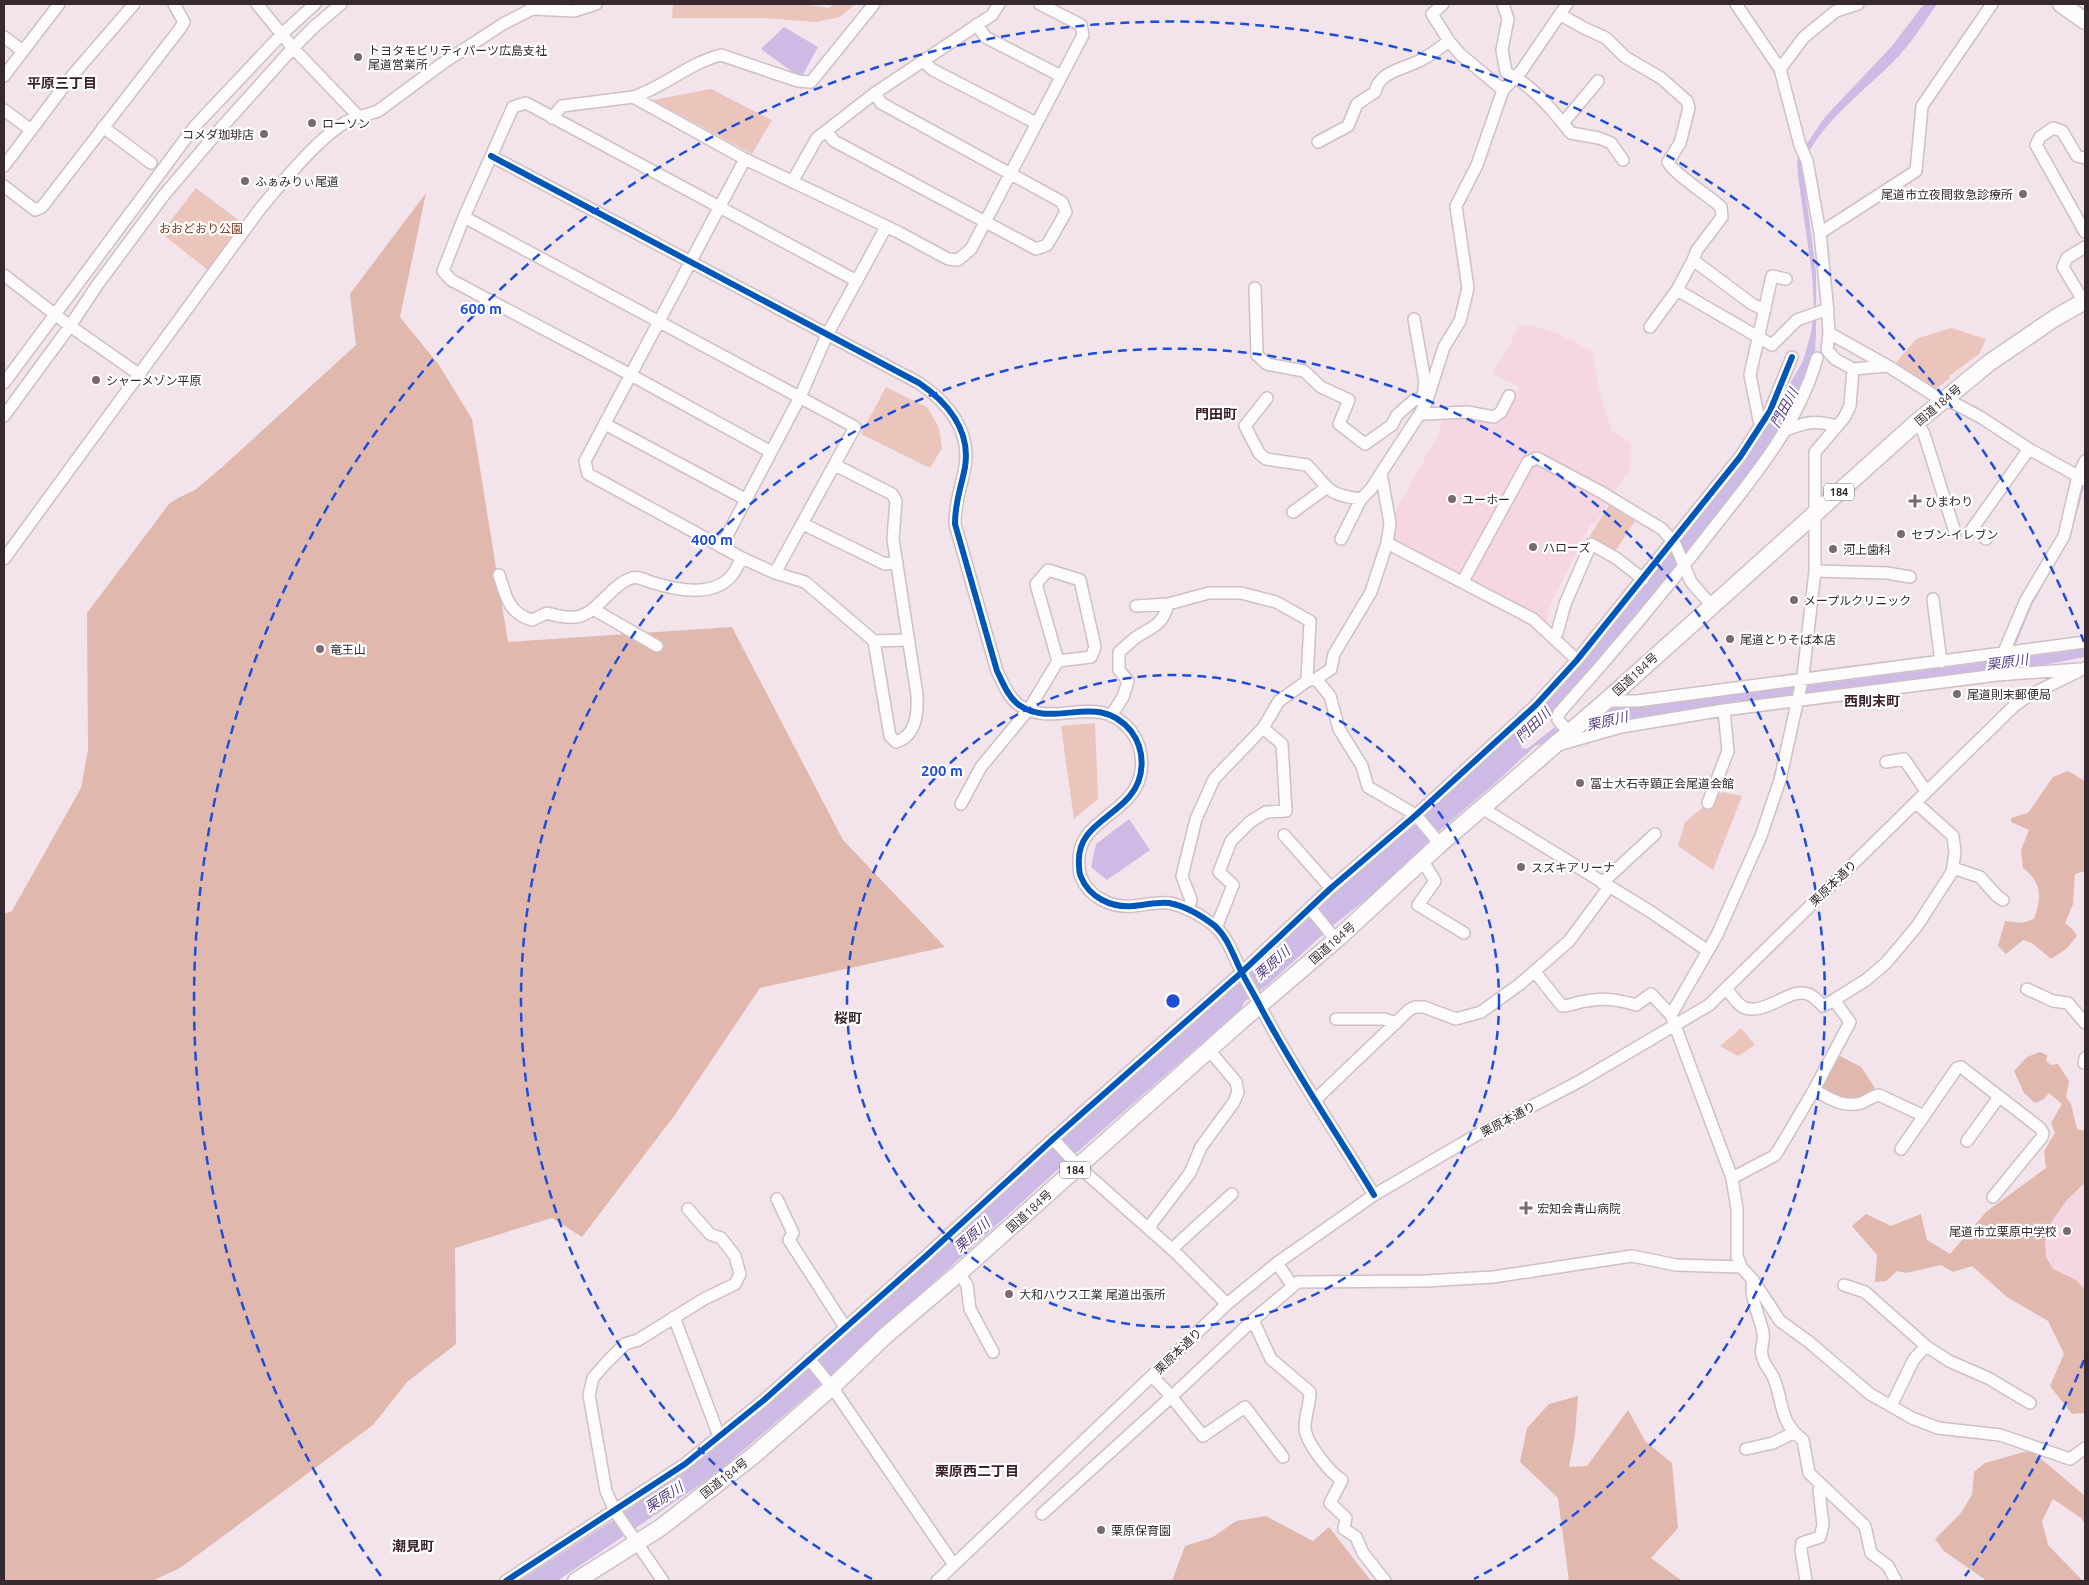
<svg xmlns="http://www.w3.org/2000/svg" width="2089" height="1585" font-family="Ubuntu,'Noto Sans JP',sans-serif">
<rect width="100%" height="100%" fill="#f3e3ea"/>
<path fill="#f6d6e3" d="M 1532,325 L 1556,333 L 1593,352 L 1598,388 L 1612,431 L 1631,444 L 1630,471 L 1616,489 L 1595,524 L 1591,524 L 1550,604 L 1546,625 L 1393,541 L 1395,512 L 1438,435 L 1444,417 L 1501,416 L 1514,393 L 1519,390 L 1520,387 L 1493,374 L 1495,367 L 1508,349 L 1518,326 Z
M 2085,1186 L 2085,1290 L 2076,1280 L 2053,1269 L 2046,1257 L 2045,1241 L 2052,1221 L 2067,1200 Z"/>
<path fill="#ebc4bb" d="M 673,4 L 803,4 L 829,8 L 835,4 L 855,4 L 840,17 L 816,22 L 765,18 L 672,18 Z
M 711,89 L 772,120 L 752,154 L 653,100 Z
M 196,188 L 242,223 L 209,271 L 161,233 Z
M 1951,328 L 1986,339 L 1979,354 L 1949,376 L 1950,378 L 1936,389 L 1895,364 L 1916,339 Z
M 886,387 L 928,408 L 939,428 L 942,448 L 930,468 L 861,434 Z
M 1609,505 L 1635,521 L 1614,553 L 1601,547 L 1600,542 L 1590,536 Z
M 1095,723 L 1098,799 L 1074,819 L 1061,726 Z
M 1722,792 L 1742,796 L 1713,870 L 1678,846 L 1685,822 Z
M 1741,1028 L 1755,1045 L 1738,1056 L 1720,1046 Z"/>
<path fill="#e1b8ae" d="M 426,193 L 400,317 L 439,365 L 472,419 L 508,642 L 732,627 L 843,840 L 945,947 L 760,988 L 674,1116 L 582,1237 L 552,1218 L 455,1248 L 456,1344 L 407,1382 L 373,1425 L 180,1568 L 152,1581 L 4,1581 L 4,914 L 12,911 L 81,788 L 88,750 L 87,613 L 169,504 L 178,498 L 195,490 L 220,469 L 356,345 L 350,294 Z
M 2068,771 L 2085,781 L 2085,871 L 2075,874 L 2073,904 L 2065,923 L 2073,930 L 2077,936 L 2066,949 L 2051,959 L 2032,943 L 2023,940 L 2006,954 L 1998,946 L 2005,921 L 2022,923 L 2034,919 C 2042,898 2042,882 2023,868 L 2021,850 L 2029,830 L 2011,822 L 2011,818 L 2028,813 L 2053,777 Z
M 2040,1052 L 2047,1055 L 2046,1061 L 2051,1065 L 2058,1064 L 2069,1081 L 2066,1097 L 2071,1104 L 2077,1129 L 2085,1131 L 2085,1183 L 2067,1200 L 2052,1221 L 2045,1241 L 2046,1257 L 2053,1269 L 2076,1280 L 2085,1290 L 2085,1413 L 2072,1414 L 2050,1386 L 2064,1354 L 2048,1321 L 2007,1297 L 1972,1266 L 1953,1272 L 1941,1265 L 1906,1273 L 1897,1271 L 1886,1281 L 1875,1282 L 1877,1255 L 1852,1226 L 1866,1214 L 1891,1226 L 1921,1214 L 1927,1240 L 1950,1254 L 1986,1212 L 2046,1168 L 2044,1151 L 2055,1133 L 2051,1123 L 2062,1104 L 2049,1093 L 2044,1099 L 2035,1103 L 2024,1093 L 2014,1071 L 2027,1057 Z
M 1836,1054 L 1861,1067 L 1875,1088 C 1854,1106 1842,1101 1819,1088 Z
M 1578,1396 L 1575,1434 L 1569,1467 L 1587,1466 L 1628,1410 L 1645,1441 L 1672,1463 L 1678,1528 L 1651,1558 L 1682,1581 L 1569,1581 L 1558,1498 L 1520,1462 L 1527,1428 L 1549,1404 Z
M 2024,1452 L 2033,1452 L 2085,1496 L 2085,1524 L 2081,1518 L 2053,1499 L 2042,1521 L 2048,1545 L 2083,1581 L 1987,1581 L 1944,1551 L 1935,1539 L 1960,1514 L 1972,1495 L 1974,1472 L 1985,1463 Z
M 1266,1516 L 1313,1541 L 1329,1527 L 1371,1581 L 1172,1581 L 1185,1546 L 1213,1537 L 1236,1521 Z"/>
<path fill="#cdbbe5" d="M 1924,4 L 1937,4 C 1924,23 1910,45 1893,62 C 1860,95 1822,121 1802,165 L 1816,272 L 1816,333 L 1815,350 L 1809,368 L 1784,426 L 1694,547 L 1559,709 L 1522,742 L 1521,748 L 1527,749 L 1555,727 L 1556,730 L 1616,707 L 1796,687 L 2085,649 L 2085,657 L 2043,665 L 1804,693 L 1640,718 L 1603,727 L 1594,727 L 1535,746 L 1494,784 L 1438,832 L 1378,890 L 1331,927 L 1269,984 L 1244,1002 L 1241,1009 L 1074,1155 L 830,1376 L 726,1465 L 701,1484 L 557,1581 L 519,1581 L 615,1519 L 670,1480 L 1056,1146 L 1174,1038 L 1236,985 L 1295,928 L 1416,823 L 1423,815 L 1553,690 L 1764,429 L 1803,361 L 1811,333 L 1814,307 L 1812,274 L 1798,176 L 1797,161 L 1799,155 L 1825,117 L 1892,46 Z
M 784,27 L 818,47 L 801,78 L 761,49 Z
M 2083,486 L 2084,487 L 2070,537 L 2032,605 L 2016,644 L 2013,644 L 2030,604 L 2069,534 Z
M 1129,819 L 1150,850 L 1107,880 L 1091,867 L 1096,844 Z"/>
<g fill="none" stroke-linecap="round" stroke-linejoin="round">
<g stroke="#cec0c6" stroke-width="14">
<path id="minor" d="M 257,4 L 293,48 L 359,117 L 378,111 L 443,63 L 503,24 L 532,9 L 574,11 L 596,4
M 1443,4 L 1432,14 L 1449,41
M 1503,4 L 1508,19 L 1502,50 L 1506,72 C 1511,76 1517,78 1522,82 C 1541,96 1556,115 1571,133 L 1599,138 L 1611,143 L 1623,160
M 1561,15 L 1584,28 L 1606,38 L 1625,57 L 1661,78 L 1687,101 L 1689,108 L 1680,143 L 1668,162 C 1673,173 1709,196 1721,207 L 1722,217 L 1697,250 L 1693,260 L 1752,304 L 1765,310
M 977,24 L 985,37 L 1061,76
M 4,37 L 23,51
M 923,61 L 933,70 L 1036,123
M 1780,69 L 1804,37 L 1836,11 L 1858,4
M 4,76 L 59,4
M 633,97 C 664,87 689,63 721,55 L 798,81 L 811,82 L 874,4
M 4,110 L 31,130
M 552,118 L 562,106 L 633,97 L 745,159 L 898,232 L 948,259 L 958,260 L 971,249 L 1083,35 L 1081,25 L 1040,4
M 1563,123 L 1598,81
M 103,127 L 151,163
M 826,131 L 834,141 L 1036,249 L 1047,245 L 1066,212 L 1062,202 L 881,103 L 875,93
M 1318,142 L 1348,126 L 1357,104 L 1375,92 C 1380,70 1406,69 1423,59 C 1432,54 1441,47 1449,41 L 1460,54 L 1503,90
M 491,156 L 919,383 C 947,402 971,430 965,467 C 961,489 955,500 955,524 L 997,671 C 1003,683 1008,697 1019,705 C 1056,730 1097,690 1131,731 C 1146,751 1145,779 1129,797 C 1109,820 1076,829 1079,865 C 1079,869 1079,873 1081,877 C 1089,897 1111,908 1133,906 C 1144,905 1157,902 1169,903 C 1185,906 1202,916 1215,926 C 1228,938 1233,955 1241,971 C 1247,983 1254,994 1260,1006 C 1294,1071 1336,1132 1374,1195
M 2085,158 L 2077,156 L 2062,131 L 2053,128 L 2040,137 L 2036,145 L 2085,232
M 745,159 L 585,461 L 588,474 L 742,558 L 775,573 L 805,582 L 866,634 L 874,641 L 890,736 L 896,742 C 916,736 918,714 917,695 L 893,539 L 896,501 L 892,494 L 835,465
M 4,166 L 71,77 L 134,4
M 792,182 L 817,138 L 875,93 L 992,15 L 999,4
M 4,186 L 35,210 L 42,207 L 179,30 L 184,22 L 174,4
M 464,217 L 855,427 L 775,573
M 1820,233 L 1916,171 L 1922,106 L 1992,4
M 4,275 L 70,326 L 140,375
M 1255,288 L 1257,355 L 1267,364 L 1304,371 L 1321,387 L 1349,400 L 1339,424 L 1365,444 L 1392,425 L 1397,415 L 1414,400 L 1422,399
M 1677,290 L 1772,345 L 1797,320 L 1828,309
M 2084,302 L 2063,267 L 2067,258 L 2085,247
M 1414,319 L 1425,382 L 1423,397
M 1650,327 L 1677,290 L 1693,260
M 1829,333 L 1888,366 L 1943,401 L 1954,403 L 1982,418 L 2029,449 L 2085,480
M 1853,369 L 1888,366
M 4,383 L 195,126 L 282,34 L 315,4
M 1267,398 L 1245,426 L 1259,453 L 1266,459 L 1307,465 C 1330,489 1325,494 1361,499 L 1371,489 L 1381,473
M 1421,412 L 1425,414 L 1467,412 L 1494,417 L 1501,412 L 1509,396
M 4,416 L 70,326 L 98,284 L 164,195 L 221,128 L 293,48 L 315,26 L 341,4
M 1917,422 L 1924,434 L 1955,532
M 605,424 L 745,499
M 1760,425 L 1750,375 L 1772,276 L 1786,279
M 1786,430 C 1806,422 1815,420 1836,426
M 771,452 L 631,375 L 451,280 L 443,271 L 464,217 L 513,107 L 526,103 L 857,281
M 1293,512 L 1326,488
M 803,524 L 885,564 L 897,562
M 1974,527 L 1986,539
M 1972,529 L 2029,449
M 1341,539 L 1361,499
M 1387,543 L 1533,619 L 1577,660
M 721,547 L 800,397 L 827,335 L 886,227
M 4,559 L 260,209 C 279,186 331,121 359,117
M 1815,571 L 1887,573 L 1910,577
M 499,575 C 506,596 508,613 532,620 L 547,613 C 583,624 588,614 613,590 C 619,585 624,580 632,578 C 638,576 647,581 654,583 C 677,590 714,598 732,575 C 736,570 739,563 742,558
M 1463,581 L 1528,462 L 1537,458 L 1601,492 L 1662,529 L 1675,544 L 1691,582 L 1712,606
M 1933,599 L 1941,662
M 1136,606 L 1168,604 L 1209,593 L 1241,593 L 1276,602 L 1310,621 L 1307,681
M 593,609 L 657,646
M 1553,638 L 1557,633 L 1565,604 L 1591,544 L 1616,558 L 1643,579
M 874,641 L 908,640
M 2003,654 L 2026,600 L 2064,536 L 2078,476 L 2085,461
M 1316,679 L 1330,696 L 1339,729 L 1362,766 L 1368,787 L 1416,815 L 1440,844
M 1606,701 L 1637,701 L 2085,642
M 1111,716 L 1123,697 L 1128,681 L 1119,670 L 1119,652 C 1124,648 1129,643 1134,639 C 1151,626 1162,628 1168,604
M 1569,732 L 1558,720 L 1559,713 C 1613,653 1665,591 1715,526 C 1756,474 1798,424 1817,358
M 1558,745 L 1621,727 L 1724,710 L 1997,675 L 2080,669
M 1886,762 L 1904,759 L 1926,791
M 1708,803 L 1728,751 L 1724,710
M 961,804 L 981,767 L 1029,709 L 1058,661 L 1036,584 L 1048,570 L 1080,580 L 1095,647 L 1091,657 L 1058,661
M 1482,808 L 1651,912 L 1708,951
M 1284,835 L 1331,888
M 1422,860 L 1435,881 L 1418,905 L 1464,933
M 1953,868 L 1980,877 L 1997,896 L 2003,900
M 1602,883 L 1655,834
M 1310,908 L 1336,940
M 1188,910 L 1191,900 L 1182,876 L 1196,819 L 1214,779 L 1263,728 L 1279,701 L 1307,681 L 1316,679 L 1331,669 L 1334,654 L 1371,592 L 1387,543 L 1390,523 L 1381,473 L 1421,412 L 1426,403 L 1444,347 L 1460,321 L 1468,288 L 1456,206 L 1477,165 L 1503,90 L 1522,70 L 1567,4
M 1216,928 L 1233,885 L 1219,872 L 1231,841 L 1250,822 L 1266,812 L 1286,811 L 1282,744 L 1263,728
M 1535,972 L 1562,1006 C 1570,1006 1574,1003 1581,1002 C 1601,997 1616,999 1636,1005 L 1651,994 L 1671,1015 L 1732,1178 L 1737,1209 L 1737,1256 L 1741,1267 L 1753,1280 L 1780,1321 L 1809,1342 L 1870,1394 L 1912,1418 L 1938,1428 L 2000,1435 L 2070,1459 L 2085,1448
M 1726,988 C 1731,994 1737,1005 1745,1008 C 1766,1015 1791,987 1808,994 C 1814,996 1819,1002 1823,1006 L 1834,1000
M 2027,989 L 2053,1001 L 2068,1003 L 2085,1023
M 1671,1015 L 1717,935 L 1761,836 L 1780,780 L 1803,676 L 1815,571 L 1815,452 L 1844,418 L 1850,406 L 1853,369 L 1835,359 L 1827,350 L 1829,333 L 1827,302 L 1820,233 L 1807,161 L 1800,145 L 1780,69 L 1736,4
M 1336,1019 L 1384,1019 L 1396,1023
M 2084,1063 L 2085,1058
M 1814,1090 C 1829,1098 1843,1108 1861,1103 C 1867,1101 1872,1096 1879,1095 L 1924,1116
M 1315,1100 L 1409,1010 L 1415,1007 L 1424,1007 L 1456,1019 L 1481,1012 L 1520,984 L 1569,941 L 1609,887
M 1053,1139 L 1079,1167 L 1175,1252 L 1227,1304
M 1967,1141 L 1999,1097
M 1901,1149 L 1957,1068 L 1961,1067 L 2040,1128 L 2043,1133 L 2042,1137 L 1993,1197
M 1732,1178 L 1774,1156 L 1778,1151 L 1814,1090 L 1850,1022 L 1834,1000 L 1866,980 L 1886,963 L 1917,926 L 1952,872 L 1955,853 L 1953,836 L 1916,803
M 777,1199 L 793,1233 L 789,1240 L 845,1327
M 1150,1230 L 1152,1223 L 1190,1173 L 1201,1147 L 1234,1102 L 1238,1092 L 1236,1082 L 1209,1050
M 1172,1249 L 1232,1194
M 1277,1263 L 1292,1285
M 959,1273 L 967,1285 L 970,1309 L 993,1352
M 1753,1280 C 1749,1297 1760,1316 1763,1333 C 1765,1340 1760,1347 1762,1355 C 1763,1364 1771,1371 1774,1379 C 1784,1404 1779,1422 1803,1440 L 1809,1473 L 1865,1526 L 1871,1553 L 1888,1566 L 1896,1581
M 1844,1285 L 1865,1292 L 1926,1346 L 1949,1361 L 1988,1378 L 2030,1403
M 674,1317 L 719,1436
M 1253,1320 L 1271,1359 L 1310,1392 C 1310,1404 1305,1415 1305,1427 C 1305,1442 1330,1473 1342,1480 L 1330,1503 L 1346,1518 L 1344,1529 L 1356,1537 L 1363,1553 L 1385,1581
M 809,1359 L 832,1387 L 954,1565
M 1152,1376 L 1169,1394 L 1203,1436 L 1245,1407 L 1283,1457
M 1891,1406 L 1914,1359 L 1926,1346
M 1746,1449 L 1773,1443 L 1793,1433
M 1042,1514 L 1171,1397 L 1253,1320 L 1298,1282 L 1425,1281 L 1493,1277 L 1632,1256 L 1676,1265 L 1741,1267
M 506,1581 L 685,1464 L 764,1400 L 926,1256 L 1053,1139 L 1242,972 L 1331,888 L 1416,815 L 1536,705 L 1577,660 L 1740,457 L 1770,411 L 1792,357
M 663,1581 L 615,1511 L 606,1491 L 589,1395 L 593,1378 L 606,1363 L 625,1344 L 638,1340 L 704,1299 L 735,1284 L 740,1274 L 735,1256 L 721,1238 L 710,1234 L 688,1209
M 937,1581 L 1227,1304 L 1277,1263 L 1374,1195 L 1473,1137 L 1580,1081 L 1709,1005 L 2014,706 L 2028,696 L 2085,668
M 1806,1581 L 1801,1550 L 1802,1543 L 1820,1537 L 1823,1525 L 1819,1490 L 1822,1486"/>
</g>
<g stroke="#cec0c6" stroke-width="19">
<path id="highway" d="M 2061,4 L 2085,21
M 576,1581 L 660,1528 L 753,1456 L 832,1387 L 885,1336 L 959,1273 L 1241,1021 L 1336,940 L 1440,844 L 1606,701 L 1917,422 L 1989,363 L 2055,318 L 2085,301"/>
</g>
<use href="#minor" stroke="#fdfbfc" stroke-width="11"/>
<use href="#highway" stroke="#fdfbfc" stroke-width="16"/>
<g stroke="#fff" stroke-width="9">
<path id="cycleway" d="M 491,156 L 919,383 C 947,402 971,430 965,467 C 961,489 955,500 955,524 L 997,671 C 1003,683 1008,697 1019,705 C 1056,730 1097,690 1131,731 C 1146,751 1145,779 1129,797 C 1109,820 1076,829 1079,865 C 1079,869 1079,873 1081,877 C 1089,897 1111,908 1133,906 C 1144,905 1157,902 1169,903 C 1185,906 1202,916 1215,926 C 1228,938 1233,955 1241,971 C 1247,983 1254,994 1260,1006 C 1294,1071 1336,1132 1374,1195
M 506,1581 L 685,1464 L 764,1400 L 926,1256 L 1053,1139 L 1242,972 L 1331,888 L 1416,815 L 1536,705 L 1577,660 L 1740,457 L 1770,411 L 1792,357"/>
</g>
<use href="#cycleway" stroke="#0057b8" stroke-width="6"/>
</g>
<g fill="none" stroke="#1d4ed8" stroke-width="2.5" stroke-dasharray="9 6">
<circle cx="1173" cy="1001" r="326"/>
<path d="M872 1579A652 652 0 1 1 1474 1579"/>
<path d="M2084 1360A979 979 0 0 1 1965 1576M381 1576A979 979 0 1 1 2084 642"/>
</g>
<g fill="#796a71" stroke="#fff" stroke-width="2">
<circle cx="358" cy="57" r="5"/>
<circle cx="312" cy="123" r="5"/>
<circle cx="264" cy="134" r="5"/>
<circle cx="245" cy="181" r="5"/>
<circle cx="2023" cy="194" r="5"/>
<circle cx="96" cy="380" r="5"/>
<circle cx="1452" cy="499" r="5"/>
<path d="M1912.5 493.5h5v5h5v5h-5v5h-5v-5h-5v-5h5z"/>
<circle cx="1901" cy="534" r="5"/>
<circle cx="1533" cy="547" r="5"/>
<circle cx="1833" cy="549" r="5"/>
<circle cx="1794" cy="600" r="5"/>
<circle cx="1730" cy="639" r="5"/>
<circle cx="320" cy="649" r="5"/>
<circle cx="1957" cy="694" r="5"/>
<circle cx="1580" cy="783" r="5"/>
<circle cx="1521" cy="867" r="5"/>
<path d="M1523.5 1200.5h5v5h5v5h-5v5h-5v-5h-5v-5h5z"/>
<circle cx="2067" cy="1231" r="5"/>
<circle cx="1009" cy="1294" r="5"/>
<circle cx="1101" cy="1530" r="5"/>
</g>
<g text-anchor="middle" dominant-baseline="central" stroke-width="4.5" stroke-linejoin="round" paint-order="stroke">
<g fill="#fff" stroke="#73696e" stroke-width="1">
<rect x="1824" y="483.5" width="30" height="17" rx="4"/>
<rect x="1060" y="1161.5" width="30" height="17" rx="4"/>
</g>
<g font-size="11" font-weight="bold" fill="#372930">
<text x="1839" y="492">184</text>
<text x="1075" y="1170">184</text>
</g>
<g font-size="12" fill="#372930" stroke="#fff" text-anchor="start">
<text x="368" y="50">トヨタモビリティパーツ広島支社<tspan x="368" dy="14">尾道営業所</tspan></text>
<text x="322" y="123">ローソン</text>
<text x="254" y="134" text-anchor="end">コメダ珈琲店</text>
<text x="255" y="181">ふぁみりぃ尾道</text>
<text x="2013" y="194" text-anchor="end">尾道市立夜間救急診療所</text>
<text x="106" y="380">シャーメゾン平原</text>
<text x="1462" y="499">ユーホー</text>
<text x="1925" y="501">ひまわり</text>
<text x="1911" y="534">セブン-イレブン</text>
<text x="1543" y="547">ハローズ</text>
<text x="1843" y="549">河上歯科</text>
<text x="1804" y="600">メープルクリニック</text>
<text x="1740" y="639">尾道とりそば本店</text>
<text x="330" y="649">竜王山</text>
<text x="1967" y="694">尾道則末郵便局</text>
<text x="1590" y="783">冨士大石寺顕正会尾道会館</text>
<text x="1531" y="867">スズキアリーナ</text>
<text x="1537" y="1208">宏知会青山病院</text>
<text x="2057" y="1231" text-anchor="end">尾道市立栗原中学校</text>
<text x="1019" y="1294">大和ハウス工業 尾道出張所</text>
<text x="1111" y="1530">栗原保育園</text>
</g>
<g font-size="12" fill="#7e3413" stroke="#fff">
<text x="201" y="228">おおどおり公園</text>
</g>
<g font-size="12" fill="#372930" stroke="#fff">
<text transform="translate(1938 405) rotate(-40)">国道184号</text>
<text transform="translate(1635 674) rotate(-43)">国道184号</text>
<text transform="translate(1833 883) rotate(-44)">栗原本通り</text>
<text transform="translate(1332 943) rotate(-41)">国道184号</text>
<text transform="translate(1508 1119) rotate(-28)">栗原本通り</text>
<text transform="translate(1029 1211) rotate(-42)">国道184号</text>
<text transform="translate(1178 1351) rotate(-44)">栗原本通り</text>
<text transform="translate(724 1478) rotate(-38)">国道184号</text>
</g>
<g font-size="14" font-weight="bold" fill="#3b202d" stroke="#fff">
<text x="62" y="83">平原三丁目</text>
<text x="1216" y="414">門田町</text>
<text x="1872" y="701">西則末町</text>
<text x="848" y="1018">桜町</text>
<text x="977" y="1471">栗原西二丁目</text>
<text x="413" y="1546">潮見町</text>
</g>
<g font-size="14" font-style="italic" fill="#5c4186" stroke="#fff">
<text transform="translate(1784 408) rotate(-61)">門田川</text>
<text transform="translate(2007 662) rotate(-8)">栗原川</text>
<text transform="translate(1607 721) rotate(-13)">栗原川</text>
<text transform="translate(1533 725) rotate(-44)">門田川</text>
<text transform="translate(1272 963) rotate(-42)">栗原川</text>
<text transform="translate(972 1235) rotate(-42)">栗原川</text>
<text transform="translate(664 1497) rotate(-33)">栗原川</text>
</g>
</g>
<circle cx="1173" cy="1001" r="8" fill="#1d4ed8" stroke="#fff" stroke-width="2.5"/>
<g font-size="15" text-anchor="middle" font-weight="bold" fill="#1d4ed8" stroke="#fff" stroke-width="4.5" stroke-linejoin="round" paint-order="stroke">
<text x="481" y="314">600 m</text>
<text x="712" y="545">400 m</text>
<text x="942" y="776">200 m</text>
</g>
<rect width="2089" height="1585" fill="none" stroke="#372930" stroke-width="10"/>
</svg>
